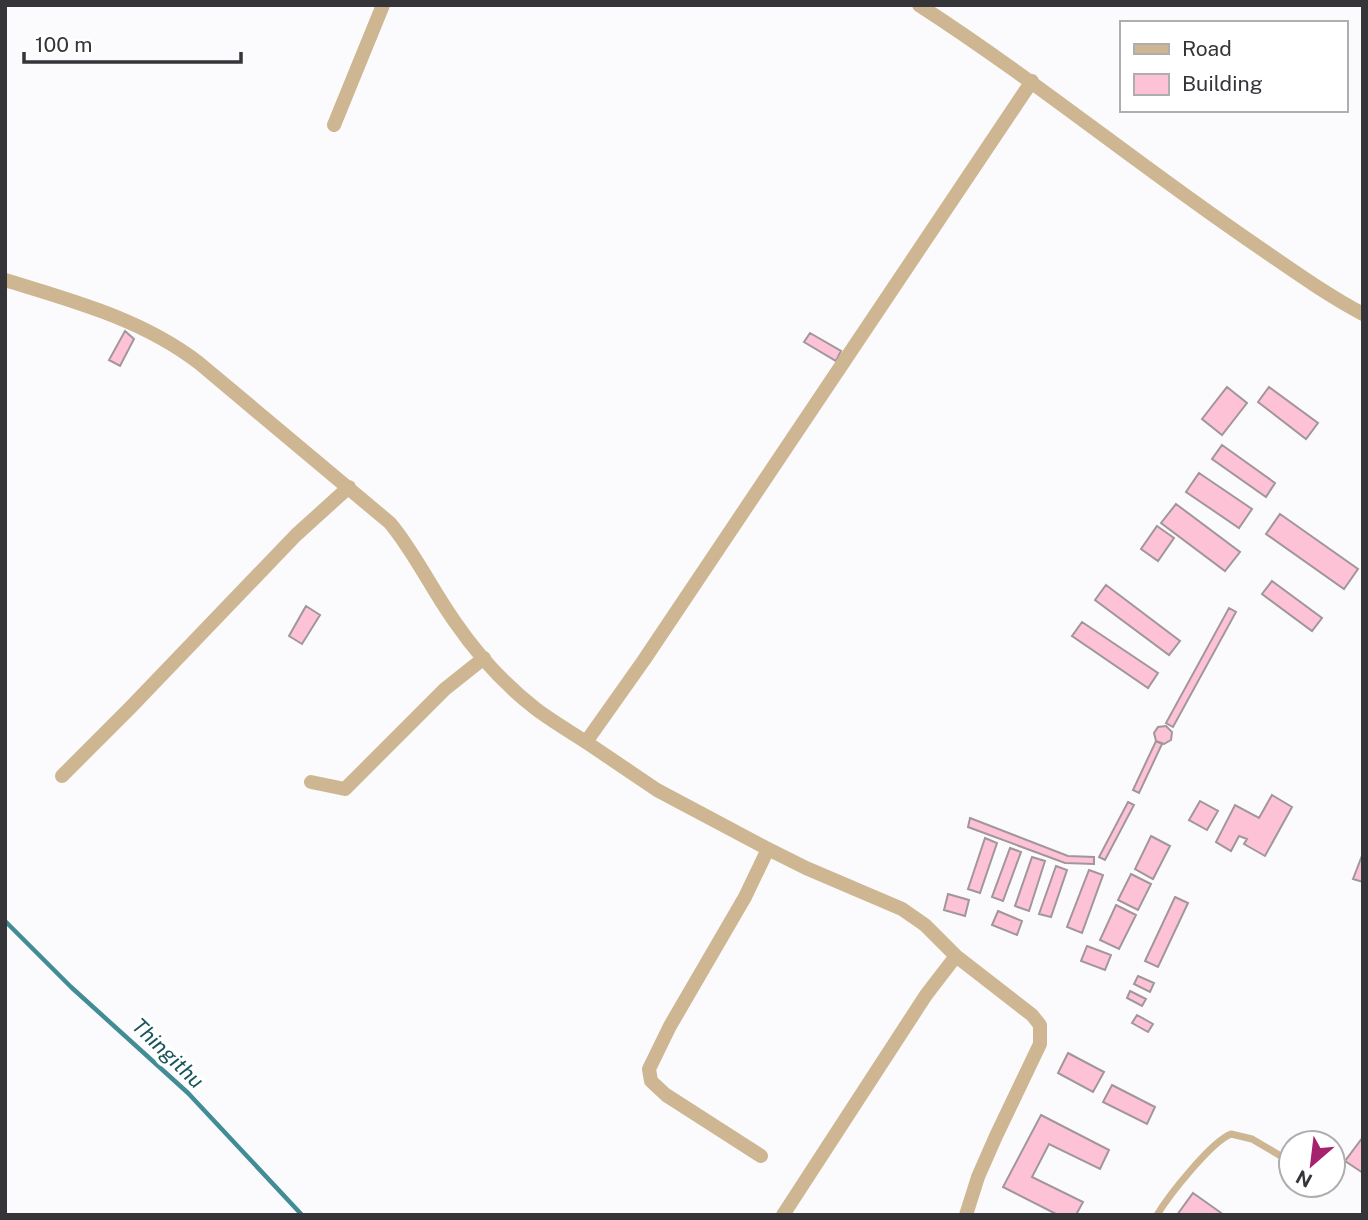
<svg xmlns="http://www.w3.org/2000/svg" width="1368" height="1220" font-family="'Public Sans',sans-serif">
<rect width="100%" height="100%" fill="#fbfbfd"/>
<g fill="none" stroke-linecap="round" stroke-linejoin="round">
<path stroke="#418c95" stroke-width="4.5" d="M 5,921 L 71,987 L 188,1093 L 302,1215"/>
</g>
<path fill="#fec2d6" stroke="#a1969a" stroke-width="2" d="M 125,331 L 134,339 L 120,366 L 109,360 Z
M 810,333 L 841,351 L 836,361 L 804,342 Z
M 1227,387 L 1247,403 L 1222,435 L 1202,419 Z
M 1269,387 L 1318,423 L 1306,439 L 1258,402 Z
M 1222,445 L 1275,483 L 1266,497 L 1212,459 Z
M 1199,473 L 1252,509 L 1239,528 L 1186,492 Z
M 1176,504 L 1240,552 L 1225,571 L 1161,523 Z
M 1280,514 L 1358,569 L 1344,589 L 1266,534 Z
M 1157,526 L 1174,538 L 1158,561 L 1141,549 Z
M 1272,581 L 1322,618 L 1312,631 L 1262,594 Z
M 1106,585 L 1180,641 L 1169,655 L 1095,600 Z
M 306,606 L 320,615 L 302,644 L 289,636 Z
M 1229,608 L 1236,612 L 1173,727 L 1166,723 Z
M 1082,622 L 1158,673 L 1148,688 L 1072,636 Z
M 1166,726 L 1172,732 L 1171,740 L 1164,744 L 1156,741 L 1154,733 L 1158,727 Z
M 1156,741 L 1162,744 L 1139,793 L 1133,790 Z
M 1272,795 L 1292,807 L 1265,856 L 1244,844 L 1247,839 L 1239,836 L 1231,851 L 1216,842 L 1235,805 L 1259,818 Z
M 1200,801 L 1218,811 L 1207,830 L 1189,820 Z
M 1128,802 L 1134,805 L 1105,860 L 1099,857 Z
M 970,818 L 1068,856 L 1094,857 L 1094,864 L 1065,863 L 968,827 Z
M 1151,836 L 1170,846 L 1153,879 L 1135,869 Z
M 985,838 L 997,843 L 980,893 L 968,889 Z
M 1010,848 L 1021,852 L 1003,901 L 992,897 Z
M 1363,853 L 1363,882 L 1353,879 Z
M 1032,857 L 1045,861 L 1029,911 L 1015,906 Z
M 1056,866 L 1067,870 L 1051,917 L 1039,914 Z
M 1089,870 L 1103,875 L 1082,933 L 1067,927 Z
M 1131,874 L 1151,884 L 1138,910 L 1118,900 Z
M 948,894 L 969,900 L 965,916 L 944,910 Z
M 1175,897 L 1188,903 L 1158,967 L 1145,961 Z
M 1116,905 L 1136,915 L 1119,949 L 1100,940 Z
M 998,911 L 1022,921 L 1017,935 L 992,925 Z
M 1087,946 L 1111,955 L 1105,970 L 1081,961 Z
M 1138,976 L 1154,983 L 1150,992 L 1134,984 Z
M 1130,991 L 1146,999 L 1142,1006 L 1127,998 Z
M 1137,1015 L 1153,1024 L 1148,1032 L 1132,1023 Z
M 1068,1053 L 1104,1072 L 1093,1092 L 1058,1073 Z
M 1112,1085 L 1155,1107 L 1147,1124 L 1103,1102 Z
M 1041,1115 L 1109,1150 L 1100,1169 L 1049,1144 L 1032,1177 L 1083,1202 L 1076,1215 L 1058,1215 L 1003,1187 Z
M 1363,1137 L 1363,1173 L 1345,1161 Z
M 1193,1193 L 1224,1215 L 1177,1215 Z"/>
<g fill="none" stroke-linecap="round" stroke-linejoin="round">
<path stroke="#ceb693" stroke-width="7" d="M 1157,1215 C 1169,1195 1211,1142 1231,1134 L 1252,1139 L 1291,1162"/>
<path stroke="#ceb693" stroke-width="14" d="M 919,5 C 1032,78 1136,163 1247,239 C 1285,265 1322,292 1363,314
M 334,125 L 383,5
M 5,280 C 73,301 142,319 199,363 L 390,523 C 415,553 432,590 455,622 C 477,654 505,685 536,709 C 552,721 569,731 586,742
M 62,776 L 130,708 L 296,535 L 349,487
M 311,782 L 345,789 L 445,689 L 484,658
M 761,1156 L 666,1095 L 651,1081 L 649,1069 L 670,1026 L 745,897 L 768,849
M 783,1215 L 926,995 L 956,956
M 966,1215 L 978,1177 L 996,1136 L 1040,1044 L 1040,1025 L 1032,1015 L 956,956 L 925,925 L 902,909 L 806,868 L 768,849 L 657,790 L 586,742 L 644,660 L 1032,81"/>
</g>
<g text-anchor="middle" dominant-baseline="central" stroke-width="7" stroke-linejoin="round" paint-order="stroke">
<g font-size="21" font-style="italic" fill="#18555b" stroke="#fff">
<text transform="translate(168 1053) rotate(44)">Thingithu</text>
</g>
</g>
<rect width="1368" height="1220" fill="none" stroke="#353539" stroke-width="14"/>
<rect x="1120" y="21" width="228" height="91" fill="#ffffff" stroke="#aeaeb0" stroke-width="2"/>
<rect x="1134" y="44" width="35" height="10" fill="#ceb693" stroke="#aeaeb0" stroke-width="2"/>
<text x="1182" y="56" font-size="21" fill="#353539">Road</text>
<rect x="1134" y="74" width="35" height="21" fill="#fec2d6" stroke="#aeaeb0" stroke-width="2"/>
<text x="1182" y="91" font-size="21" fill="#353539">Building</text>
<g transform="translate(1312 1164) rotate(208)"><circle r="33" fill="#ffffff" stroke="#aeaeb0" stroke-width="2"/>
<path d="M0-5L12 26L0 18L-12 26Z" fill="#a5226f"/>
<text y="-10" font-size="19" font-weight="bold" text-anchor="middle" fill="#353539">N</text>
</g>
<path d="M24 52v10h217v-10" fill="none" stroke="#353539" stroke-width="3.5"/>
<text x="35" y="52" font-size="21" fill="#353539" stroke="#ffffff" stroke-width="5" paint-order="stroke">100 m</text>
</svg>
